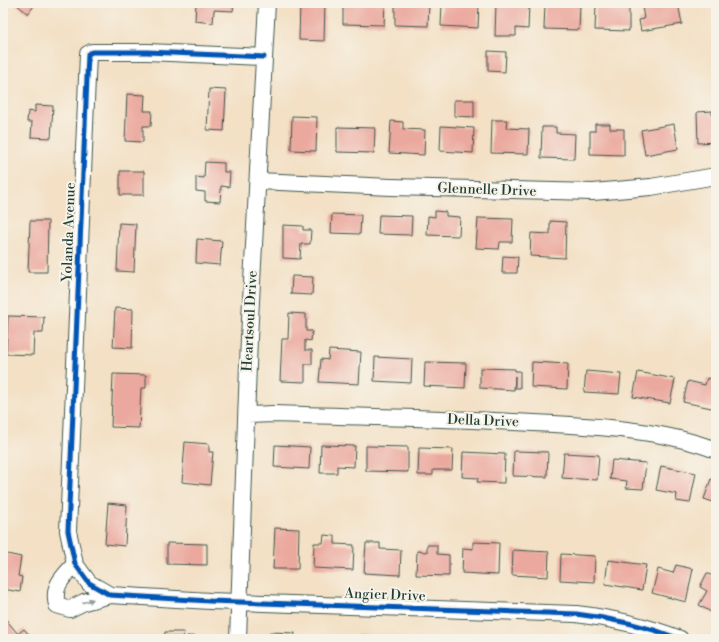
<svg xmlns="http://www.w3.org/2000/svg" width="719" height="642" font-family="'Libre Bodoni',serif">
<rect width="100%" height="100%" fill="#f7f3e8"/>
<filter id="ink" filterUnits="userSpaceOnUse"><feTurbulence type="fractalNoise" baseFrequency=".025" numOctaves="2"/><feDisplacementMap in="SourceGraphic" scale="8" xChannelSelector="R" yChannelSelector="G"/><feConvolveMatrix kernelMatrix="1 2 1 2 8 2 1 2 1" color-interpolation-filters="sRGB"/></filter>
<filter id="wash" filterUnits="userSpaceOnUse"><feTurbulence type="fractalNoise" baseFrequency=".012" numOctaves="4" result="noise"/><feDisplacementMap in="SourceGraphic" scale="16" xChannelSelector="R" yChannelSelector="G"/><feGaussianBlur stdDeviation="0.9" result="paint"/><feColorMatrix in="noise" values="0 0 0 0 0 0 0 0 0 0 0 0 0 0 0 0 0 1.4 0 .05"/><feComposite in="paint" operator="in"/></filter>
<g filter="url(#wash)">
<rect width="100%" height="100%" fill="#f3e0c5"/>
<g id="blocks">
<path fill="#eba89e" d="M 15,3 L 36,3 L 28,14 Z
M 196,3 L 234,3 L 233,11 L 214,10 L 213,23 L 195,21 Z
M 300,3 L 325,3 L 324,41 L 299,40 Z
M 343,3 L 385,3 L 384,25 L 343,24 Z
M 395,3 L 429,3 L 428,26 L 395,25 Z
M 442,3 L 479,3 L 478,28 L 441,26 Z
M 496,3 L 529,4 L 528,29 L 516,28 L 516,36 L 495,36 Z
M 659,3 L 678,3 L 682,24 L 641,31 L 639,20 L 644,19 L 642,6 Z
M 545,4 L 580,6 L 579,30 L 544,29 Z
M 596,6 L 629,7 L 629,31 L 595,30 Z
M 488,51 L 506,52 L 505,72 L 488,71 Z
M 209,89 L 226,90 L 224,131 L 207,130 Z
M 127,94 L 145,95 L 144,111 L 152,111 L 151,126 L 143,126 L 143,142 L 125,141 Z
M 454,100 L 474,100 L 474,117 L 454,116 Z
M 35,105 L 53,106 L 51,138 L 31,137 L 32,122 L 27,122 L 28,111 L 35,112 Z
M 712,111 L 712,117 L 716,116 L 716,142 L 698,143 L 697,112 Z
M 292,116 L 317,117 L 316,151 L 291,150 Z
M 492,120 L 507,120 L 506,128 L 529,129 L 528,154 L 491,153 Z
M 391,121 L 403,122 L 403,129 L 425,130 L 424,155 L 389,153 Z
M 595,124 L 610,124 L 610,129 L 624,129 L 624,155 L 590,154 L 590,131 L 595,131 Z
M 674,124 L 678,149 L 645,155 L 641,130 Z
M 441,126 L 474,128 L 473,153 L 440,151 Z
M 337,127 L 375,128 L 374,153 L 337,152 Z
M 542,127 L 556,127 L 556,133 L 575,134 L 574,159 L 541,158 Z
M 205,162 L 224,163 L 224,172 L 230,172 L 229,187 L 221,186 L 220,202 L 205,201 L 205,192 L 196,191 L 196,177 L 204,178 Z
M 120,171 L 144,171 L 144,195 L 120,195 Z
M 435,211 L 446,212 L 446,216 L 460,217 L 459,236 L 427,235 L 428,216 L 435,217 Z
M 332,214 L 361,215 L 360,234 L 331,233 Z
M 379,215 L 412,216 L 411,235 L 378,234 Z
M 478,218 L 513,219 L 512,242 L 500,242 L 499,249 L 476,248 Z
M 30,221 L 48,221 L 47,272 L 28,272 Z
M 550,221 L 566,222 L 565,258 L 530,256 L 531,233 L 550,234 Z
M 119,223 L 136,224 L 134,272 L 117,271 Z
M 283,225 L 303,226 L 303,230 L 311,230 L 310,244 L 301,244 L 300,259 L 283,258 Z
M 197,239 L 222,241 L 220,265 L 196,263 Z
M 503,256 L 518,257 L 517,273 L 502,273 Z
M 292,276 L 313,277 L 312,295 L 291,294 Z
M 115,308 L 133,309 L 132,348 L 113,347 Z
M 289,313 L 306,314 L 306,331 L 312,331 L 311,341 L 305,340 L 305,350 L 312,350 L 312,364 L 305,364 L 305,382 L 280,381 L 282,339 L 288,339 Z
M 8,316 L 44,317 L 43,333 L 34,333 L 33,355 L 6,354 Z
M 329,350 L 361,352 L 359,384 L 319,382 L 321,359 L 328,360 Z
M 375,357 L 412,359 L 411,383 L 374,381 Z
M 425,362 L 466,363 L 465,388 L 424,386 Z
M 532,362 L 568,364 L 567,389 L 531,387 Z
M 480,368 L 515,369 L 515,371 L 520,371 L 520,388 L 515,388 L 515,376 L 514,390 L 480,388 Z
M 586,371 L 621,374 L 619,394 L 584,392 Z
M 638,372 L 675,379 L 670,403 L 633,397 Z
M 113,374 L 146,375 L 146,388 L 141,388 L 139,428 L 111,427 Z
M 707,378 L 716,380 L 716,409 L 683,402 L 688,381 L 705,385 Z
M 185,442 L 209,444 L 209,452 L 213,452 L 210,485 L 182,482 Z
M 275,445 L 310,447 L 309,469 L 274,467 Z
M 321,445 L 355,446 L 354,467 L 337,466 L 337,473 L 320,473 Z
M 366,446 L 408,447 L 408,472 L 366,471 Z
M 419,448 L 453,449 L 452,470 L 433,470 L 433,475 L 418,475 Z
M 514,451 L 548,452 L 547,477 L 513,476 Z
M 463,452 L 505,454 L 504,483 L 477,482 L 478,478 L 462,477 Z
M 564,453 L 599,455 L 597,480 L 562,478 Z
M 612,460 L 646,463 L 643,489 L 626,488 L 627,481 L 610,479 Z
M 661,466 L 696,473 L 690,503 L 676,501 L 677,494 L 656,490 Z
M 711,479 L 716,481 L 716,503 L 704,499 Z
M 108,503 L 127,505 L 125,546 L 105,544 Z
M 275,528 L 299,529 L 298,569 L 273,569 Z
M 324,535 L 335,536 L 335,544 L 354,545 L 353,570 L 313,568 L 314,543 L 323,543 Z
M 473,542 L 499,543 L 498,575 L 462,573 L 463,548 L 473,549 Z
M 167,543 L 207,544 L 207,565 L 167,564 Z
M 366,543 L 380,543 L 380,549 L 401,550 L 400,575 L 364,573 Z
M 427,545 L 437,545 L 437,554 L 449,555 L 449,576 L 416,575 L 417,551 L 427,552 Z
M 513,550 L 549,552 L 548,577 L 512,575 Z
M 3,553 L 21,557 L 18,576 L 22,577 L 20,592 L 3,589 Z
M 561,554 L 595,556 L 594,582 L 560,580 Z
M 608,560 L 646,565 L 642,590 L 605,584 Z
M 676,565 L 693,569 L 686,602 L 652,593 L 658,569 L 673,573 Z
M 707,573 L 716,578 L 716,615 L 699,605 L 707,591 L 700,587 Z
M 3,616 L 18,634 L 24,629 L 33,639 L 3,639 Z
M 165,632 L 184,632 L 183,639 L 164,639 Z
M 270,632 L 295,633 L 294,639 L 270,639 Z
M 361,635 L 403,637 L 403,639 L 361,639 Z
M 187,636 L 206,637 L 206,639 L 187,639 Z
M 314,637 L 353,637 L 353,639 L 314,639 Z"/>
</g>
</g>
<g filter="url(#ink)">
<use href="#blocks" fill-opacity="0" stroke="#3f554a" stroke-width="1"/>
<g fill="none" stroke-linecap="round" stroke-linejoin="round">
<g stroke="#3f554a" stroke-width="18">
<path id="minor" d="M 264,57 L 147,52 L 92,52 L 88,54 L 68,531 L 75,564 L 89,583 L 110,595 L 210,601 L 576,614 C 611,618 646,626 680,639
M 258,181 L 391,187 L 593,192 L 651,187 L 716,176
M 247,415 L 273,414 C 360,417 447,418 534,423 C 592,426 661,429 716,450
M 75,564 C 63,577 52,586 57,605 L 70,609 L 84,602 L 110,595
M 238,639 L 249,338 L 267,3"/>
</g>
<use href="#minor" stroke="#fff" stroke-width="16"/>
<g stroke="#f7f3e8" stroke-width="8">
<path id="cycleway" d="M 264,57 L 147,52 L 92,52 L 88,54 L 68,531 L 75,564 L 89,583 L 110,595 L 210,601 L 576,614 C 611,618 646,626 680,639"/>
</g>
<use href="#cycleway" stroke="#0057b8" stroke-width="5"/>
</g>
<defs><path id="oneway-solid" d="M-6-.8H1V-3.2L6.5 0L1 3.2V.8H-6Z"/></defs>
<use fill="#8f9e9a" href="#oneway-solid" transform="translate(88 601) rotate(-18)"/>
</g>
<g text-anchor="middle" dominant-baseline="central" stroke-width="4" stroke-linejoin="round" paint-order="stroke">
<g font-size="14" fill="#1f3d34" stroke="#f7f3e8">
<text transform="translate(487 190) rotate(2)">Glennelle Drive</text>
<text transform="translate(69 232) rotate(-88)">Yolanda Avenue</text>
<text transform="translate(250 321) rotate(-87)">Heartsoul Drive</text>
<text transform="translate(483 421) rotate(2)">Della Drive</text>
<text transform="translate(385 595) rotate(2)">Angier Drive</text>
</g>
</g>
<rect width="719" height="642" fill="none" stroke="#f7f3e8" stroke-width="16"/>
</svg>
